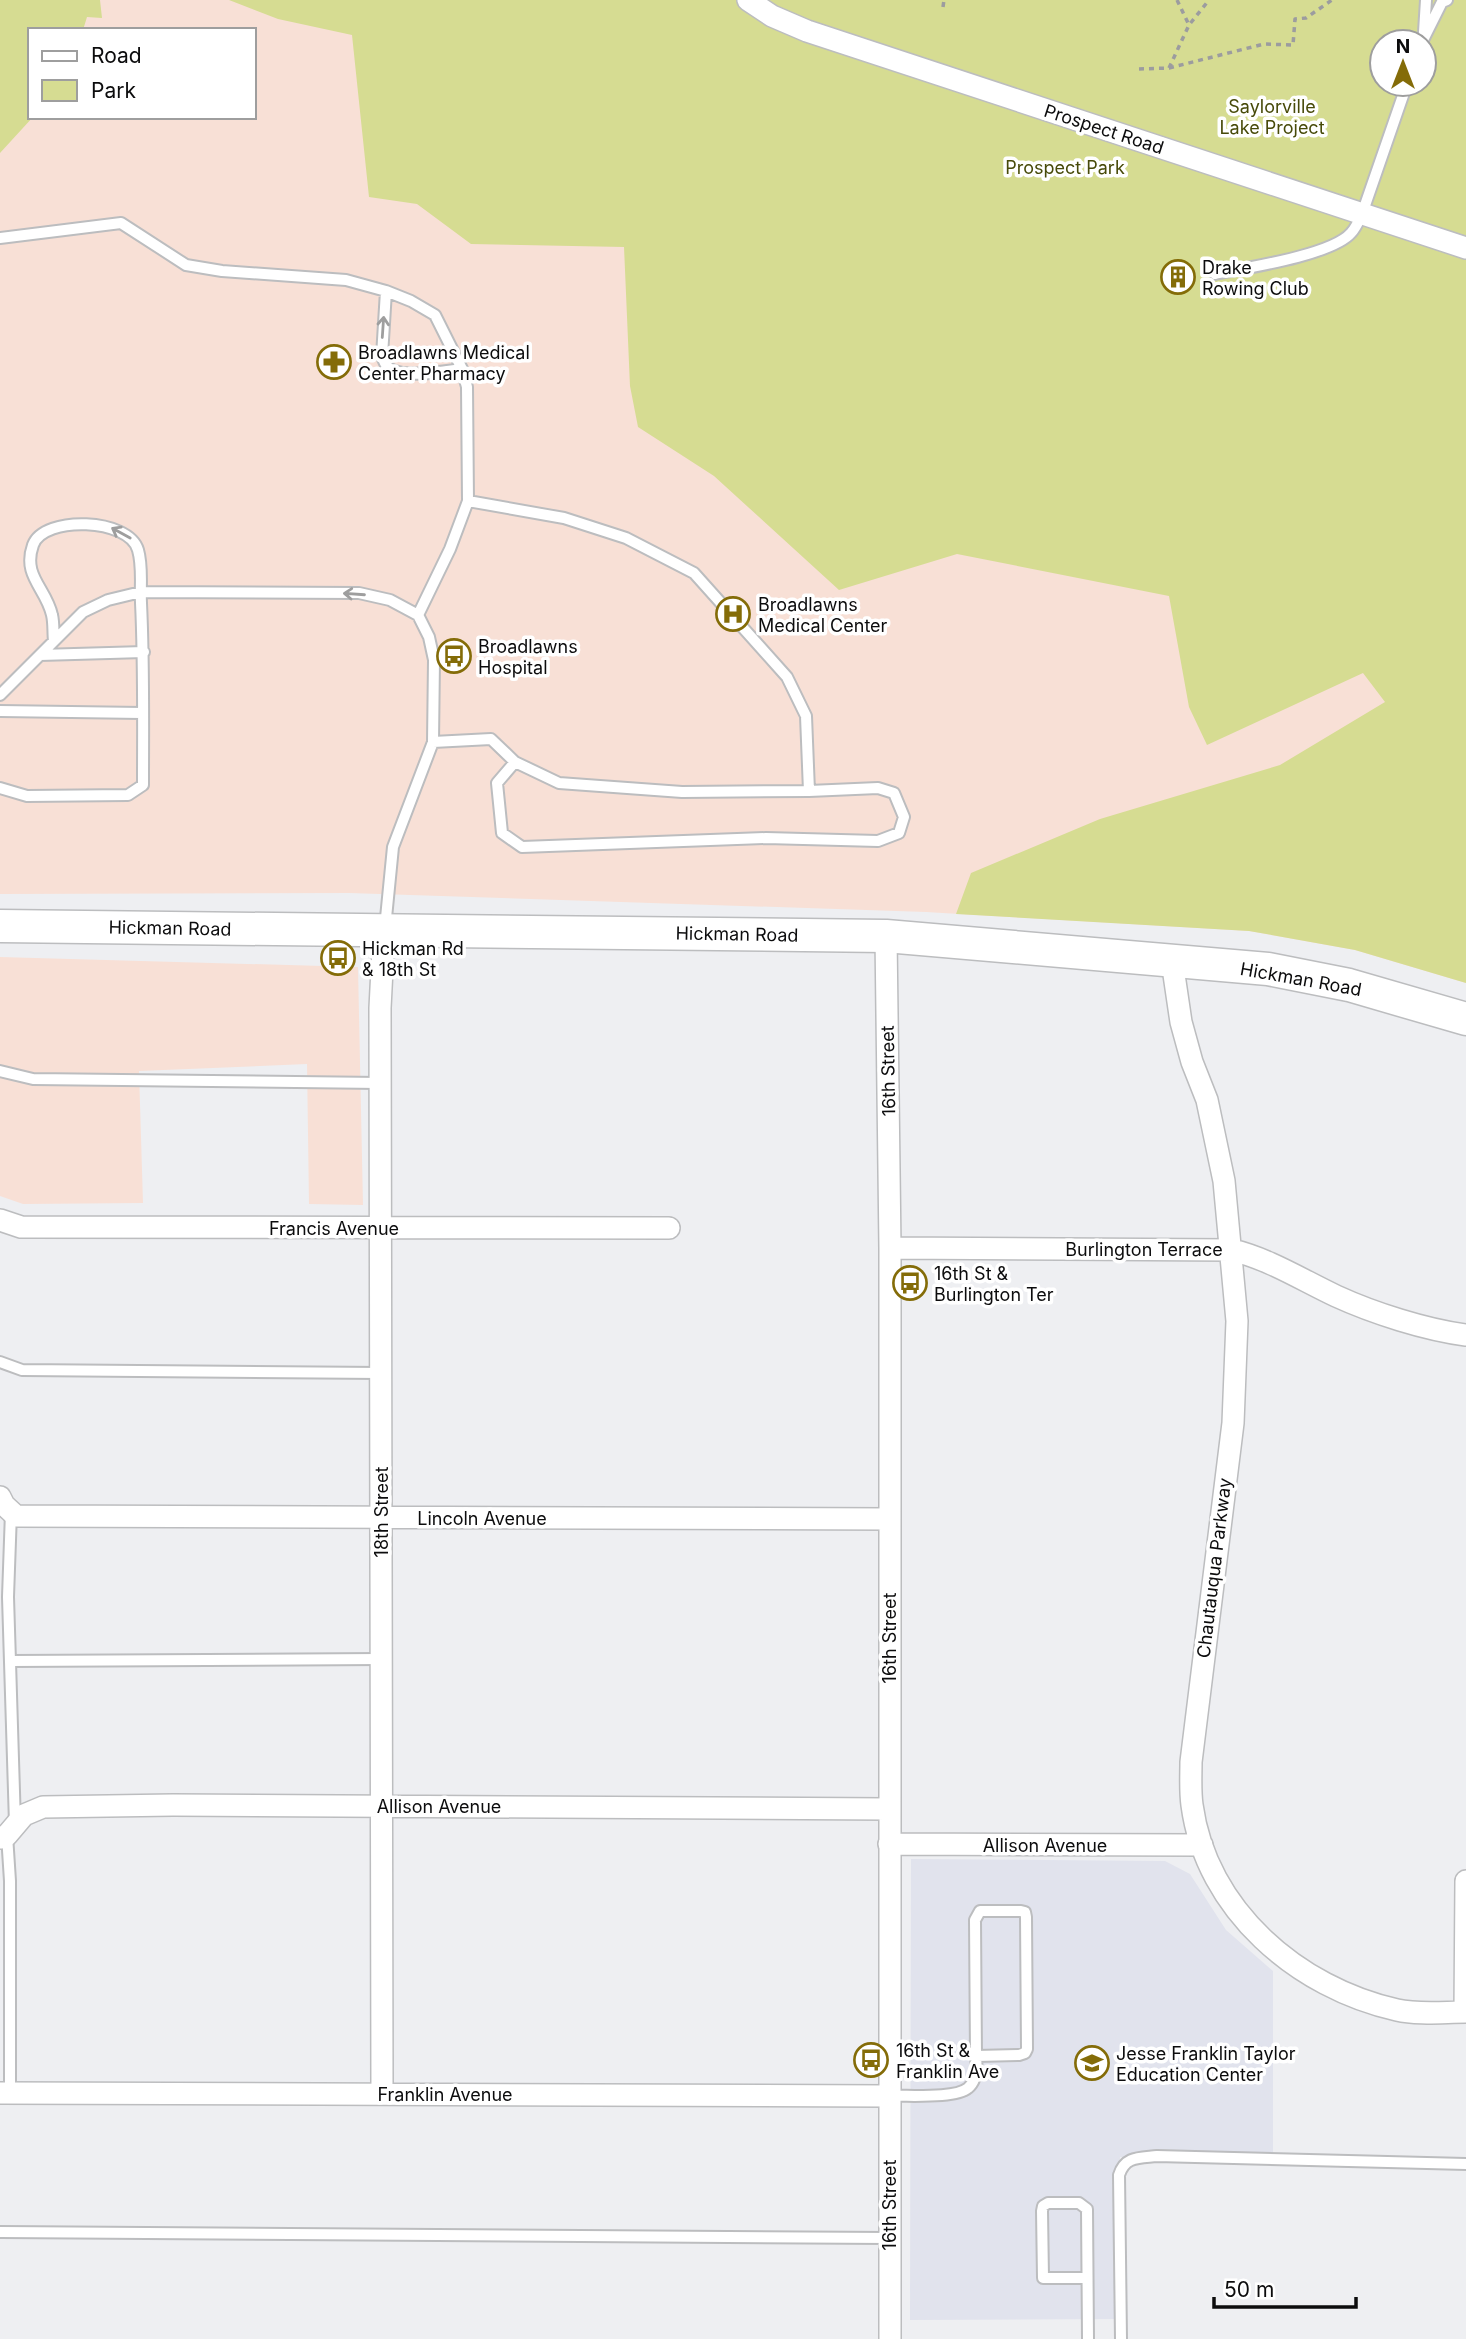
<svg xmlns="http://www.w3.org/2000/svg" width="1466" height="2339" font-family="Inter,sans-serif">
<rect width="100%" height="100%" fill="#eeeff2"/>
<path fill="#e1e3ed" d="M 911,1859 L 1165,1861 L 1190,1874 L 1226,1930 L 1273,1971 L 1273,2155 L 1120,2157 L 1116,2319 L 910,2320 Z"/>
<path fill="#f8e0d6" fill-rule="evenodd" d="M 0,0 L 546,0 L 1466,336 L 1466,983 L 1355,950 L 1249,931 L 926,912 L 349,893 L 0,894 ZM 30,30 L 254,30 L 254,117 L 30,117 Z
M 0,957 L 358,967 L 363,1205 L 309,1204 L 307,1064 L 139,1071 L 143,1203 L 23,1204 L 0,1196 Z"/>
<path fill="#d6dc92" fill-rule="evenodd" d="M 0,0 L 100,0 L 102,18 L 87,17 L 83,30 L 30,30 L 30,117 L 33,117 L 0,153 Z
M 229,0 L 1466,0 L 1466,983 L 1355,950 L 1249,931 L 956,914 L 971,873 L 1100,819 L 1280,765 L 1385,702 L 1363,673 L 1207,745 L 1189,707 L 1169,596 L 957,554 L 839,590 L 714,476 L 638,427 L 630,386 L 624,247 L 471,244 L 417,204 L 369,197 L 352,35 L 278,19 ZM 1382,42 L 1424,42 L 1424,84 L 1382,84 Z"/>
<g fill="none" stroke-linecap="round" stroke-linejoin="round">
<g stroke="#bcbdbf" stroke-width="14">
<path id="service" d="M 1424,32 L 1426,0
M 1422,42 L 1442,2 L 1447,0
M 0,238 L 121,223 L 186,265 L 222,271 L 346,280 L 386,291 L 411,301 L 435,315 L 462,369 L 467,387 L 468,501 L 450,549 L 418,615
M 1215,274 C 1246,268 1332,255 1351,233 C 1356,228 1359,220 1362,214 L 1407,84
M 386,291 L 382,356 C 383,359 385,364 387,366 C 399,380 446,371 462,369
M 40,655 L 144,652
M 0,695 L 83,612 L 108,600 L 141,592 L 359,593 L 390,600 L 418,615 L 429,637 L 434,660 L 433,742 L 393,847 L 385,928
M 0,711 L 142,713
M 433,742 L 491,739 L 515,762 L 559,783 L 682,792 L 809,791 L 806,716 L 787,677 L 694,573 L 626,538 L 564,518 L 468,501
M 515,762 L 497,783 L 502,833 L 522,847 L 766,838 L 878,841 L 899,833 L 904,817 L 894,793 L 878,788 L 809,791
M 0,788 L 27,796 L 128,795 L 143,785 C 143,724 144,664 141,603 C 140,586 143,567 138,550 C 129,518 44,515 33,545 C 22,576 46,588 52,615 C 54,623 53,633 54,641
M 0,1071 L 33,1079 L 380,1083
M 0,1362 L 22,1370 L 381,1373
M 11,1512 L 8,1597 L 15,1824
M 10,1661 L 382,1659
M 7,1835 L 10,1881 L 10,2093
M 889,2096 C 907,2095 955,2099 968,2088 C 977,2081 977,2066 976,2056 L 975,1920 L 980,1911 L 1021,1911 L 1025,1912 L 1026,1917 L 1027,2049 L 1025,2053 L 1019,2055 L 976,2056
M 0,2232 L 889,2238
M 1087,2278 L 1043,2278 L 1042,2211 L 1043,2206 L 1048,2203 L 1079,2203 L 1087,2209 L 1088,2339
M 1121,2339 L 1119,2175 C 1125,2156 1139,2158 1157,2156 L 1466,2164"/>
</g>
<g stroke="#bcbdbf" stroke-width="24">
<path id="minor" d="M 748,0 L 772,16 L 807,31 L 1466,248
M 886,936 L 890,1248 L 890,2339
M 1172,961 L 1181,1022 L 1192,1062 L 1207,1100 L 1224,1181 L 1237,1321 L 1233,1423 L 1191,1762 C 1191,1776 1190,1791 1192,1805 C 1206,1910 1298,1988 1397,2010 C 1418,2015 1444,2012 1466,2012
M 0,1220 L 21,1227 L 669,1228
M 890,1248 L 1232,1250 C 1269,1259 1302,1280 1336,1296 C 1373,1313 1426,1330 1466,1335
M 0,1497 L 4,1505 L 16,1516 L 890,1519
M 0,1838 L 7,1835 L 24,1815 L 43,1807 L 173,1805 L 888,1809
M 889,1844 L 1202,1845
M 1465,2012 L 1466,1881
M 0,2093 L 889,2096
M 382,2094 L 380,1008 L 384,930"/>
</g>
<g stroke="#bcbdbf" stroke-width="35">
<path id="secondary" d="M 0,926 L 886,936 L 1268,969 L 1349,985 L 1466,1019"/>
</g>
<path stroke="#9c9c9f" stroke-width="3.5" stroke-dasharray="5 5" stroke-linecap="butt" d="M 1177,0 L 1189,25
M 943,7 L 944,0
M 1169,68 L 1264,44 L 1293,45 L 1295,19 L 1306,18 L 1332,0
M 1139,69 L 1169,68 L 1189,25 L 1209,0"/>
<use href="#service" stroke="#fff" stroke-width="10"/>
<use href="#minor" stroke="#fff" stroke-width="21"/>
<use href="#secondary" stroke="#fff" stroke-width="32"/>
</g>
<defs><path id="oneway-shaft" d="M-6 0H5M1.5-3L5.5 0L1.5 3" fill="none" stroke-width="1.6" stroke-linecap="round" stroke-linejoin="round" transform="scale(1.75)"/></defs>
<g stroke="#9e9e9e">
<use href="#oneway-shaft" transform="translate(383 327) rotate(-86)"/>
<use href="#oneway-shaft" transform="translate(121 533) rotate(-151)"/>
<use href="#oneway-shaft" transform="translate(354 594) rotate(-176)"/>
</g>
<defs>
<g id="building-ring" transform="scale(1.75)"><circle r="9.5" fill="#fff" stroke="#846c08" stroke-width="1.5"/><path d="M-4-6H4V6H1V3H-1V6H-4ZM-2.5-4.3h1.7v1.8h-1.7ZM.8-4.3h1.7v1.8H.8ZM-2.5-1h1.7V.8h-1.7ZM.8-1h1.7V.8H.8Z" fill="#846c08"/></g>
<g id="pharmacy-ring" transform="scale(1.75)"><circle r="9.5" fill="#fff" stroke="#846c08" stroke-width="1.5"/><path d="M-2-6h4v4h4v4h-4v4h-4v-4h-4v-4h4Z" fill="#846c08"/></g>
<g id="hospital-ring" transform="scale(1.75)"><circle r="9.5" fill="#fff" stroke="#846c08" stroke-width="1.5"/><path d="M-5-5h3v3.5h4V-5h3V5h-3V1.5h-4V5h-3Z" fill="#846c08"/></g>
<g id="bus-ring" transform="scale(1.75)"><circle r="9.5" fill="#fff" stroke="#846c08" stroke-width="1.5"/><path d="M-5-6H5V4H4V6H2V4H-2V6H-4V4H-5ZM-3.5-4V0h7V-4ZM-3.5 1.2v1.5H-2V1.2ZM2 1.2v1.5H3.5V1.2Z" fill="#846c08"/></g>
<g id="school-ring" transform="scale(1.75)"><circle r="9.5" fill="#fff" stroke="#846c08" stroke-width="1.5"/><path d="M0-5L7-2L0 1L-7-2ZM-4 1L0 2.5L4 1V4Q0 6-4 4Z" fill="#846c08"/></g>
</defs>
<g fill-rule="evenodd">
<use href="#building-ring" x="1178" y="277"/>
<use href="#pharmacy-ring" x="334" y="362"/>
<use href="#hospital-ring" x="733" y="614"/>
<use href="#bus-ring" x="454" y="656"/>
<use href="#bus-ring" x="338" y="958"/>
<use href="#bus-ring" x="910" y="1283"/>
<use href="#bus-ring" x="871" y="2060"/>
<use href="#school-ring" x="1092" y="2063"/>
</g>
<g text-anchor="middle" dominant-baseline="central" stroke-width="7" stroke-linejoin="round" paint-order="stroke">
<g font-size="18" fill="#474a09" stroke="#fff">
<text x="1272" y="106">Saylorville<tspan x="1272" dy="21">Lake Project</tspan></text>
<text x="1065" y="167">Prospect Park</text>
</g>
<g font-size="18" fill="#0c0c0d" stroke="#fff">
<text transform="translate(1104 129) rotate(18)">Prospect Road</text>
<text transform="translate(170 928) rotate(1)">Hickman Road</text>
<text transform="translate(737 934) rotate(1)">Hickman Road</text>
<text transform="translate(1301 979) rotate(10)">Hickman Road</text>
<text transform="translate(888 1071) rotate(-91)">16th Street</text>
<text x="334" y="1228">Francis Avenue</text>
<text x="1144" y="1249">Burlington Terrace</text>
<text transform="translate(381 1512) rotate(-90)">18th Street</text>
<text x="482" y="1518">Lincoln Avenue</text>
<text transform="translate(1214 1568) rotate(-83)">Chautauqua Parkway</text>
<text transform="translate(889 1638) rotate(-90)">16th Street</text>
<text x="439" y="1806">Allison Avenue</text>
<text x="1045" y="1845">Allison Avenue</text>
<text x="445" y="2094">Franklin Avenue</text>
<text transform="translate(889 2205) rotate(-90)">16th Street</text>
</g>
<g font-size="18" fill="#0c0c0d" stroke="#fff" text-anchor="start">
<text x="1202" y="267">Drake<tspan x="1202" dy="21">Rowing Club</tspan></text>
<text x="358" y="352">Broadlawns Medical<tspan x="358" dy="21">Center Pharmacy</tspan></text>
<text x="758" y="604">Broadlawns<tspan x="758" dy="21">Medical Center</tspan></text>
<text x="478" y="646">Broadlawns<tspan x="478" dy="21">Hospital</tspan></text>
<text x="362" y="948">Hickman Rd<tspan x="362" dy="21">&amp; 18th St</tspan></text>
<text x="934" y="1273">16th St &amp;<tspan x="934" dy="21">Burlington Ter</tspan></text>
<text x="896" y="2050">16th St &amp;<tspan x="896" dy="21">Franklin Ave</tspan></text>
<text x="1116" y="2053">Jesse Franklin Taylor<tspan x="1116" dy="21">Education Center</tspan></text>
</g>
</g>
<rect x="28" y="28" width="228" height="91" fill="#ffffff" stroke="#9e9e9e" stroke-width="2"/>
<rect x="42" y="51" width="35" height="10" fill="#ffffff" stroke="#9e9e9e" stroke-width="2"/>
<text x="91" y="63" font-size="21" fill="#0c0c0d">Road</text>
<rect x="42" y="80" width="35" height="21" fill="#d6dc92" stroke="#9e9e9e" stroke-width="2"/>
<text x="91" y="98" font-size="21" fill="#0c0c0d">Park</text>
<g transform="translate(1403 63)"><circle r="33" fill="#ffffff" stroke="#9e9e9e" stroke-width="2"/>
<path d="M0-5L12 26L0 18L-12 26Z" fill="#846c08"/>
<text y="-10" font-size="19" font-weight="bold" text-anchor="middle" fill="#0c0c0d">N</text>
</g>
<path d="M1214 2297v10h142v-10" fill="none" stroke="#0c0c0d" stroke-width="3.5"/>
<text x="1224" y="2297" font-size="21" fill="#0c0c0d" stroke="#ffffff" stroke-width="5" paint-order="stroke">50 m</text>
</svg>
